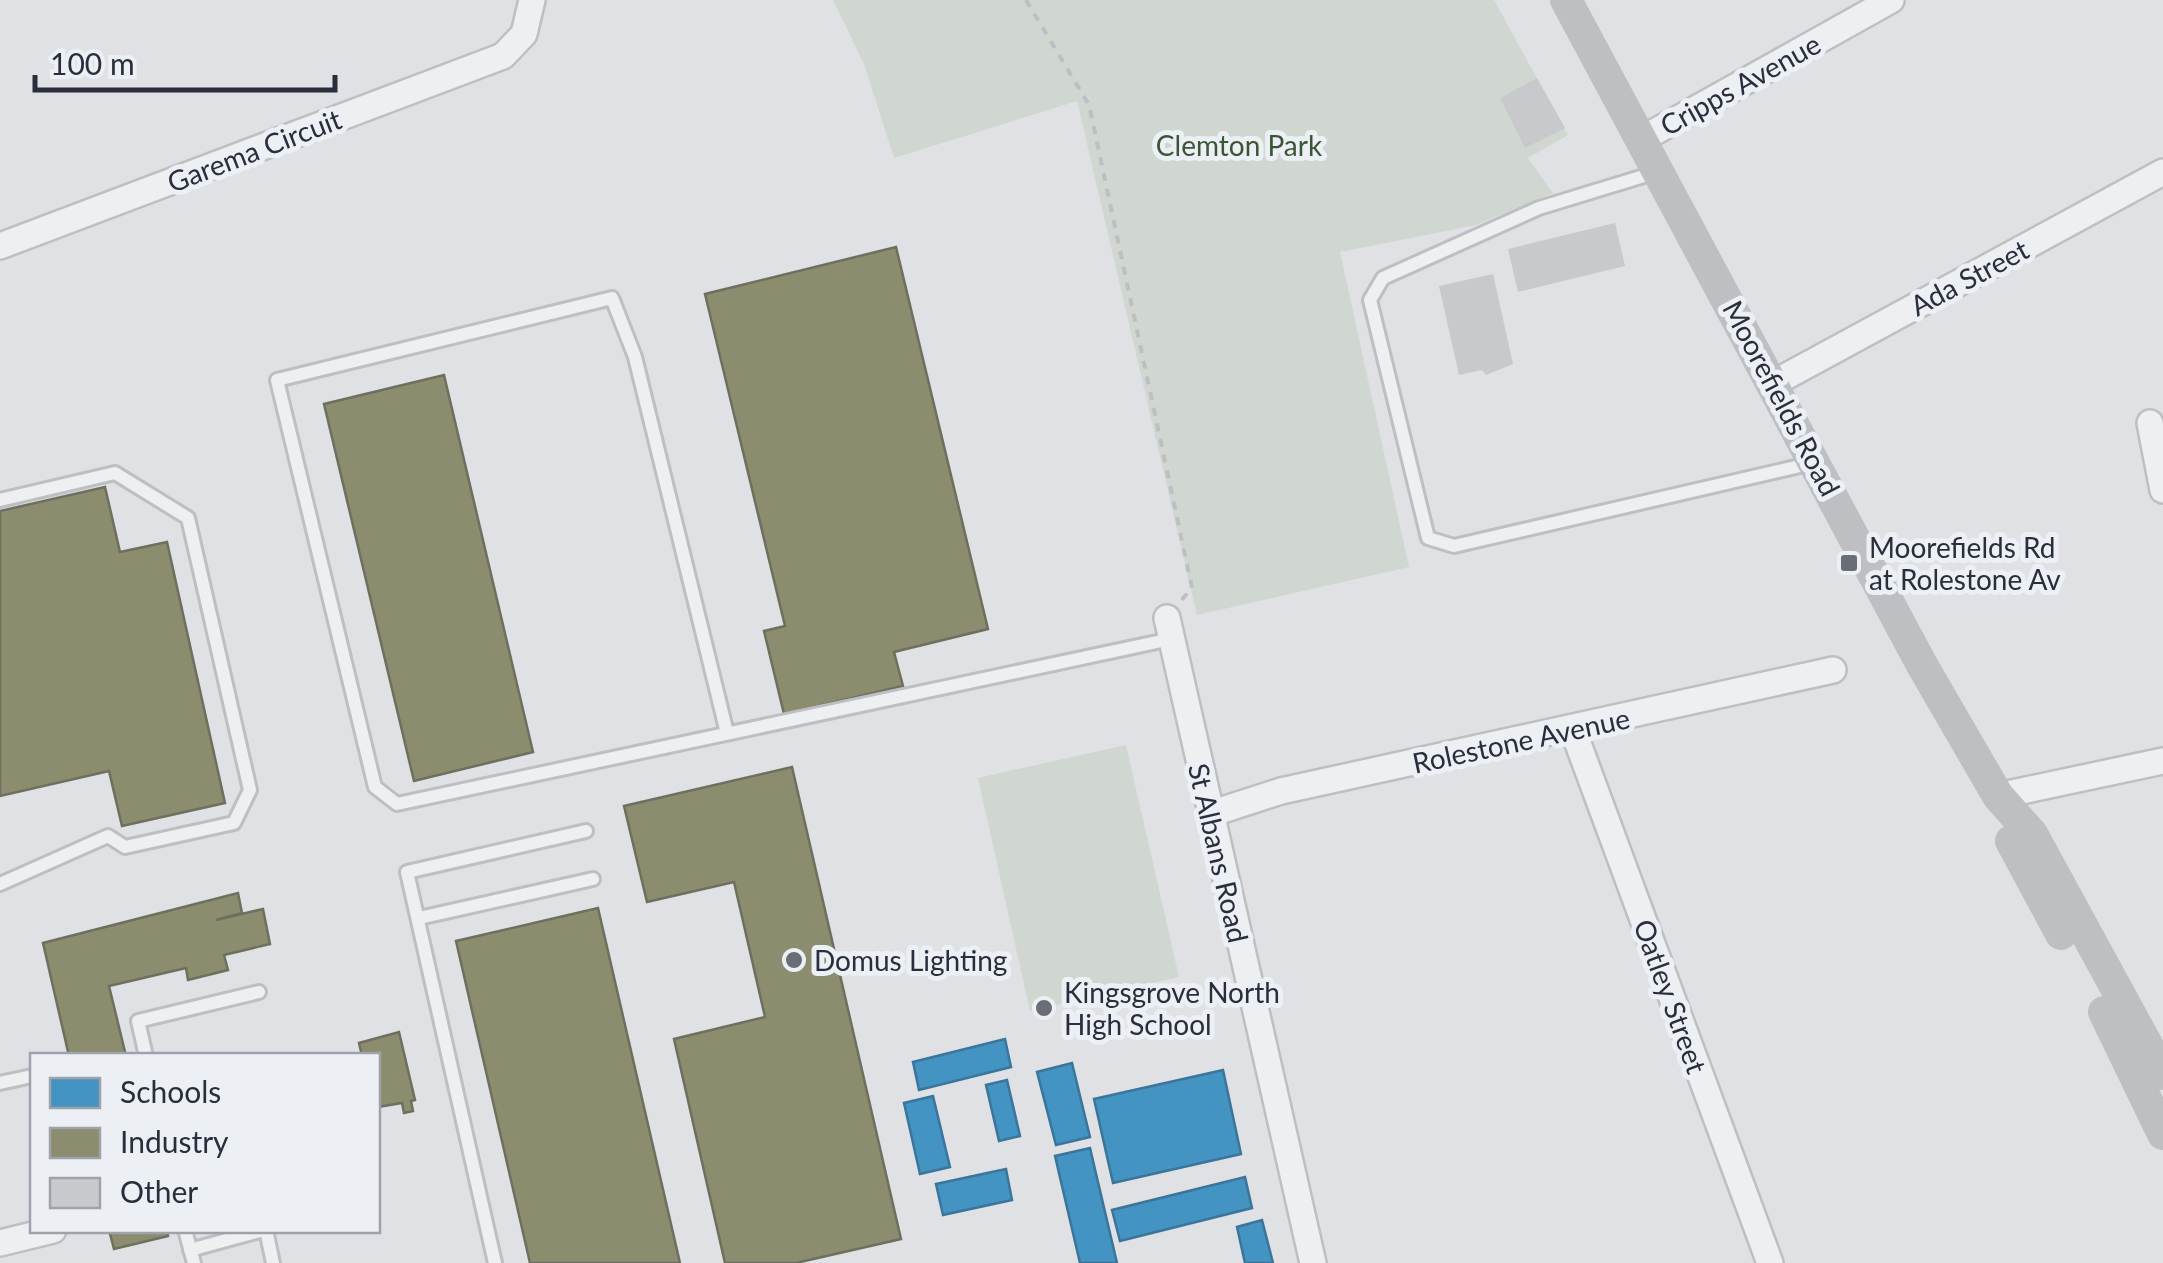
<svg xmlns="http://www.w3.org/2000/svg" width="2163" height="1263" font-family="Lato,sans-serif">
<rect width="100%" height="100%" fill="#dfe1e4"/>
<path fill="#cfd7d0" d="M 833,0 L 1494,0 L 1568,135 L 1528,158 L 1553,193 L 1476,225 L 1340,252 L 1409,567 L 1197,615 L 1077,101 L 894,158 L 864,64 Z
M 1126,745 L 1179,977 L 1030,1011 L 978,778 Z"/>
<path fill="#4393c3" stroke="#3b759a" stroke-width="2.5" d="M 1005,1039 L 1011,1067 L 919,1090 L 913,1062 Z
M 1072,1063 L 1090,1137 L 1056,1145 L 1037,1072 Z
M 1223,1070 L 1241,1154 L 1113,1183 L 1094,1099 Z
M 1007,1080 L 1020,1136 L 999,1141 L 986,1085 Z
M 933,1096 L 950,1167 L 920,1174 L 904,1103 Z
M 1090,1148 L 1117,1263 L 1080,1263 L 1055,1156 Z
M 1006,1169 L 1012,1200 L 943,1215 L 936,1184 Z
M 1245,1177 L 1252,1208 L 1120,1241 L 1112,1210 Z
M 1262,1220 L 1273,1263 L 1245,1263 L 1237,1227 Z"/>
<path fill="#8c8c6e" stroke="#6e705f" stroke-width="2.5" d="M 896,247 L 988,629 L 894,652 L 903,686 L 784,714 L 764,631 L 785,626 L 705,294 Z
M 444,375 L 533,752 L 414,781 L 324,404 Z
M 105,487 L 120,552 L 167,542 L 225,803 L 122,826 L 109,771 L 0,796 L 0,511 Z
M 792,767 L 901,1239 L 796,1263 L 725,1263 L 674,1039 L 765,1017 L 734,882 L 647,902 L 624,806 Z
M 238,893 L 242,913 L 216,920 L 263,909 L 270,944 L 224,955 L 228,970 L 188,980 L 186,968 L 109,986 L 126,1056 L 69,1056 L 43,943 Z
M 598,908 L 680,1263 L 530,1263 L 456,941 Z
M 399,1032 L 415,1100 L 411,1101 L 413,1111 L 404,1113 L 402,1103 L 378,1107 L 378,1056 L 362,1056 L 359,1043 Z
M 109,1230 L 167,1230 L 168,1236 L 114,1249 Z"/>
<path fill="#c7c9cc" d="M 1537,78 L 1565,128 L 1525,148 L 1500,98 Z
M 1615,223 L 1625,266 L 1518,292 L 1508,249 Z
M 1493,274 L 1513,364 L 1486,375 L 1482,370 L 1459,375 L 1439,286 Z"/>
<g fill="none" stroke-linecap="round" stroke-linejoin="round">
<g stroke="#bdbfc2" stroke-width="18">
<path id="lane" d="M 1657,172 L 1539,208 L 1383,278 L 1370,300 L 1428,538 L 1454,546 L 1813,463
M 0,500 L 115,473 L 188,518 L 250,790 L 234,823 L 125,847 L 108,836 L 0,884
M 727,733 L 635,357 L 612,298 L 277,380 L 375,787 L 397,804 L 1171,639
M 419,918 L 593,879
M 146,1056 L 138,1021 L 259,992
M 0,1083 L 32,1076
M 185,1230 L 194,1263
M 266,1230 L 273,1263
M 190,1250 L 263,1230
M 495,1263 L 407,872 L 586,831"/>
</g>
<g stroke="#bdbfc2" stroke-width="30">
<path id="street" d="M 1642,139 L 1891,0
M 0,246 L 503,56 L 524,34 L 532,0
M 1774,383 L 2163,172
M 2150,423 L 2163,490
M 1167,618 L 1313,1263
M 1573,730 L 1770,1263
M 1998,796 L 2163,761
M 1210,814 L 1281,791 L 1833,670
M 0,1243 L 53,1230"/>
</g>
<path stroke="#bdbfc4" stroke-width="4" stroke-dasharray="8 8" stroke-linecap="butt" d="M 1026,0 L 1089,105 L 1192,588 L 1179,603"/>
<use href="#lane" stroke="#eeeff0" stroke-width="12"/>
<use href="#street" stroke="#eeeff0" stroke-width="25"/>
<path stroke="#bdbfc3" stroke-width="32" d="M 1566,0 L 1922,665 L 1998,796 L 2032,834 L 2163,1074
M 2011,841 L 2061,934
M 2104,1012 L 2163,1134"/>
</g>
<g fill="#686d76" stroke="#eceff4" stroke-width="4">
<rect x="1839" y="553" width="20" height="20" rx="5"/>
<circle cx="794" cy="960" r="10"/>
<circle cx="1044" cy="1008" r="10"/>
</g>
<g text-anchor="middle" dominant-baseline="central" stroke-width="10" stroke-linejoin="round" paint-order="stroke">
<g font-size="28" fill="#282e3b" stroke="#eceff4">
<text transform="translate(1740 84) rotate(-29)">Cripps Avenue</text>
<text transform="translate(254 150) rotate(-21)">Garema Circuit</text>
<text transform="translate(1969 277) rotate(-28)">Ada Street</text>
<text transform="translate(1782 398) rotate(62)">Moorefields Road</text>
<text transform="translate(1521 740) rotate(-12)">Rolestone Avenue</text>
<text transform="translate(1219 853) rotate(77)">St Albans Road</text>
<text transform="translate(1671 996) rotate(70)">Oatley Street</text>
</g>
<g font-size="28" fill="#3b5636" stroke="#eceff4">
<text x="1239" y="145">Clemton Park</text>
</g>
<g font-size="28" fill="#282e3b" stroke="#eceff4" text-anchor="start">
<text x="1869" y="547">Moorefields Rd<tspan x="1869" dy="32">at Rolestone Av</tspan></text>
<text x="814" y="960">Domus Lighting</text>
<text x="1064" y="992">Kingsgrove North<tspan x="1064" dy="32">High School</tspan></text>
</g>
</g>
<rect x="30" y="1053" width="350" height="180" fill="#eceff4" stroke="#9ea2aa" stroke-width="2.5"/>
<rect x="50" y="1078" width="50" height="30" fill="#4393c3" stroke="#9ea2aa" stroke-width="2.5"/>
<text x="120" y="1103" font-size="30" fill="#282e3b">Schools</text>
<rect x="50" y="1128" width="50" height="30" fill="#8c8c6e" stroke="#9ea2aa" stroke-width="2.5"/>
<text x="120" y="1153" font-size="30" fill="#282e3b">Industry</text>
<rect x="50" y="1178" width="50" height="30" fill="#c7c9cc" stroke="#9ea2aa" stroke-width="2.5"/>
<text x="120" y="1203" font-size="30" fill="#282e3b">Other</text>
<path d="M35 75v15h300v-15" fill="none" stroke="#282e3b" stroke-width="5"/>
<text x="50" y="75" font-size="30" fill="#282e3b" stroke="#eceff4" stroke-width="8" paint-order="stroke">100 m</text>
</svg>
